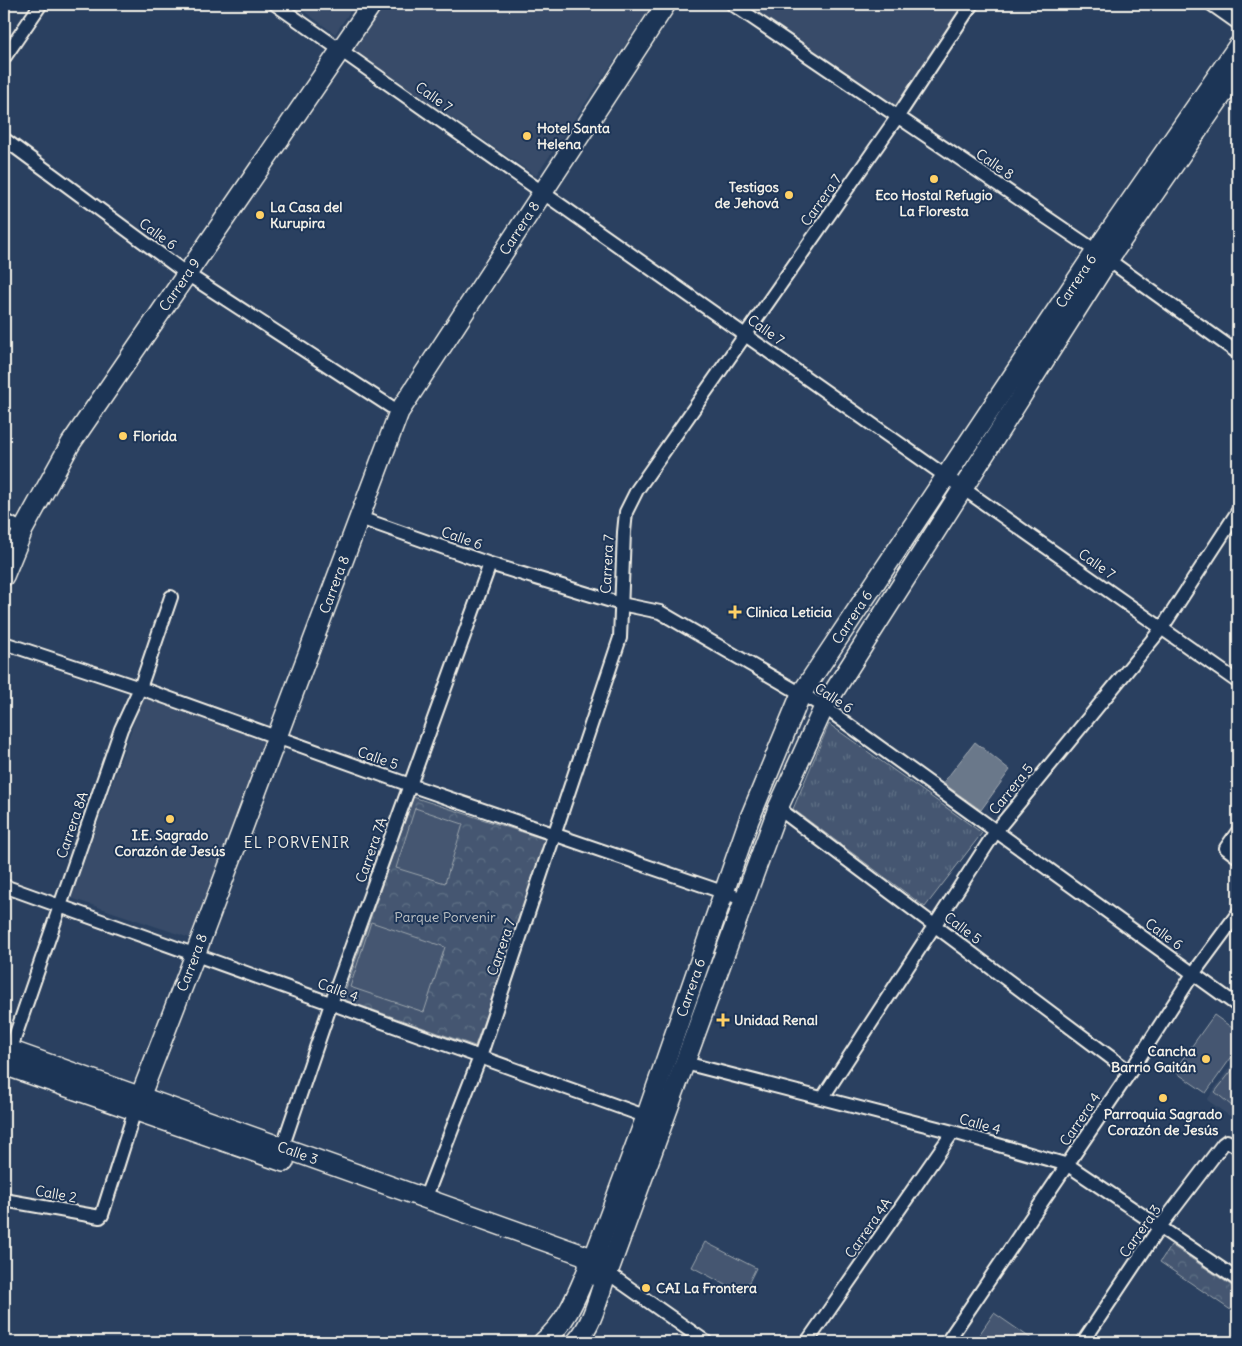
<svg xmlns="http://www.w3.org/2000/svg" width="1242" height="1346" font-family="Delius,sans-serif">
<defs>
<pattern id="grass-tufts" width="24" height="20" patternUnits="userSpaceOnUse" patternTransform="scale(1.25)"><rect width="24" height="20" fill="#445771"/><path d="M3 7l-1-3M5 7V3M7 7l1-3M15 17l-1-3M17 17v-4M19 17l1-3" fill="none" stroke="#607085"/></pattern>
<pattern id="park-crowns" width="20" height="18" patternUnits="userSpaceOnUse" patternTransform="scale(1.25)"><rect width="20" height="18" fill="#445771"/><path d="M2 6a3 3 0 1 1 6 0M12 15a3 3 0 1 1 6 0" fill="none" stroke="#607085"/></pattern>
</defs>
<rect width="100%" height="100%" fill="#2a4060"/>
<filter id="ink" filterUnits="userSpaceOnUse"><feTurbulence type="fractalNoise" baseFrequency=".02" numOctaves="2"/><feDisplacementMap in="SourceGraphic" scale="10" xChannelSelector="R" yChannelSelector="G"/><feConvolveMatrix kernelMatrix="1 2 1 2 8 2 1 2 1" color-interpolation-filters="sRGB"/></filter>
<g filter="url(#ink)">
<path fill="#374c69" d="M 294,4 L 355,4 L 335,34 Z
M 379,4 L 653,4 L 536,176 L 350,48 Z
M 743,4 L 964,4 L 896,106 Z
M 143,697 L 270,740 L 193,939 L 71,898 Z
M 1238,1055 L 1238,1122 L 1207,1100 Z"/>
<path fill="url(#grass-tufts)" stroke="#9ca4ac" d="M 829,724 L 982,833 L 925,907 L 793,809 Z"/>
<path fill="url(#park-crowns)" stroke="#9ca4ac" d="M 413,797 L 547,840 L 475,1046 L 342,999 Z
M 1171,1245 L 1238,1290 L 1238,1315 L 1160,1262 Z"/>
<path fill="#445771" stroke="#9ca4ac" d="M 415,808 L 463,824 L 445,883 L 396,868 Z
M 371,922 L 445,947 L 424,1012 L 350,987 Z
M 1214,1015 L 1238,1032 L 1238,1048 L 1206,1093 L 1174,1071 Z
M 1237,1064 L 1238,1065 L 1238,1111 L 1215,1092 Z
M 705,1242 L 756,1268 L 743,1294 L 692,1267 Z
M 994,1313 L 1036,1342 L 984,1342 L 977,1338 Z"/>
<path fill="#6a788a" stroke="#a1a8b0" d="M 975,742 L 1010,770 L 981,810 L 943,783 Z"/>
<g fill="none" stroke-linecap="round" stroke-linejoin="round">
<g stroke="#f4f1e8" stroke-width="16">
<path id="street" d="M 275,4 L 1238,682
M 732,4 L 1096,251 L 1238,353
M 1211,4 L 1238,23
M 4,58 L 41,4
M 4,139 L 187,274 L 399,412
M 360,518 L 490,564 L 621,604 L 660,612 L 824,707 L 1238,1006
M 4,520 L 23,530
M 4,643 L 140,688 L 410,785 L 743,899
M 778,808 L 1130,1072
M 1238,831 L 1226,848 L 1238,857
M 4,886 L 653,1119
M 8,1057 L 121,729 L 140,688 L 171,597
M 685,1063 L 953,1132 L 1068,1165 L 1238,1280
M 823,1097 L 996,831 L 1162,628 L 1238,511
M 282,1148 L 335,992 L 490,564
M 425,1199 L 480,1057 L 620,638 L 624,532 L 626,512 L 637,490 L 898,116 L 972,4
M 4,1200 L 100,1217 L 102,1215 L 135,1110
M 608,1273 L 706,1342
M 807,1342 L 953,1132
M 947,1342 L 1130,1072 L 1193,974 L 1238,913
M 1083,1342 L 1159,1228 L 1223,1144 L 1227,1141 L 1238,1147"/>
</g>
<g stroke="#f4f1e8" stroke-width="22">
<g id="secondary">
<path id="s1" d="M 4,576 L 23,530 L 71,443 L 372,4"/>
<path id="s2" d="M 4,1048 L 592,1258"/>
<path d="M 4,1065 L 284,1162"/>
<path id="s3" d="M 135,1110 L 195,955 L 399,412 L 666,4"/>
<path id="s4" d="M 594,1257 L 603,1257 L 609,1264 L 608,1273 L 603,1277 L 592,1275 L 588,1264 L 594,1257 L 646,1117 L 749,820 L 801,694 L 1096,251 L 1238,46"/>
<path d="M 610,1267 L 778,808 L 824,707 L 1108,260 L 1238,72"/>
<path d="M 543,1342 C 567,1322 576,1297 588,1269"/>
<path d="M 576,1342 C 593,1324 598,1298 606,1275"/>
</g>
</g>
<use href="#street" stroke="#1d3557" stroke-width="12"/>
<use href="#secondary" stroke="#1d3557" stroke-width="19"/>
</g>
</g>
<g fill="#ffd166" stroke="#1d3557" stroke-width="2">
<circle cx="527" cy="136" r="5"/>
<circle cx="934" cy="179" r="5"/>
<circle cx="789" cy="195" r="5"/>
<circle cx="260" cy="215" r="5"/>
<circle cx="123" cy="436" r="5"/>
<path d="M732.5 604.5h5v5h5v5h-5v5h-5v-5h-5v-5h5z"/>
<circle cx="170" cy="819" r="5"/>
<path d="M720.5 1012.5h5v5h5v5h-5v5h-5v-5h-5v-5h5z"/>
<circle cx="1206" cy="1059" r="5"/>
<circle cx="1163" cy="1098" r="5"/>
<circle cx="646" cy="1288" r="5"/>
</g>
<g text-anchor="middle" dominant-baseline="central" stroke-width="4" stroke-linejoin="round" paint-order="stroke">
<g font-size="14" fill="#f4f1e8" stroke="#1d3557">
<text transform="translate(434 97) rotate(35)">Calle 7</text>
<text transform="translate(995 164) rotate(34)">Calle 8</text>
<text transform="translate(821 200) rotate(-55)">Carrera 7</text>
<text stroke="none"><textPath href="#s3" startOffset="966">Carrera 8</textPath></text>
<text transform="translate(158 234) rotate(36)">Calle 6</text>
<text stroke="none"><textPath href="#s4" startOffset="1162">Carrera 6</textPath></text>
<text stroke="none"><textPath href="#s1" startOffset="341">Carrera 9</textPath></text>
<text transform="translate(766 330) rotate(35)">Calle 7</text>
<text transform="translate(462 538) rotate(19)">Calle 6</text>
<text transform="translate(607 564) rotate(-87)">Carrera 7</text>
<text transform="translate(1097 564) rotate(35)">Calle 7</text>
<text stroke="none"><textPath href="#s3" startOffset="562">Carrera 8</textPath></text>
<text stroke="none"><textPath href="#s4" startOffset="758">Carrera 6</textPath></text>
<text transform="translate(834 698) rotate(33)">Calle 6</text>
<text transform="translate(378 758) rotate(19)">Calle 5</text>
<text transform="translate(1011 789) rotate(-51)">Carrera 5</text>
<text transform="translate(72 825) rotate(-71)">Carrera 8A</text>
<text transform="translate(371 850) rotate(-71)">Carrera 7A</text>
<text transform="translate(963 928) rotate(37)">Calle 5</text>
<text transform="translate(1164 934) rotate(36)">Calle 6</text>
<text transform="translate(501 947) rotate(-71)">Carrera 7</text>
<text stroke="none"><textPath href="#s3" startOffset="158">Carrera 8</textPath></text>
<text stroke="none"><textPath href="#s4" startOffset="352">Carrera 6</textPath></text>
<text transform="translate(338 990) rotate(20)">Calle 4</text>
<text transform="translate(1080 1119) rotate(-56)">Carrera 4</text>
<text transform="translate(980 1124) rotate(16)">Calle 4</text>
<text stroke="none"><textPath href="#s2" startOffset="312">Calle 3</textPath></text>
<text transform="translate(56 1194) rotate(10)">Calle 2</text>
<text transform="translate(868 1228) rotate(-55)">Carrera 4A</text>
<text transform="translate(1140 1231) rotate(-55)">Carrera 3</text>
</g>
<g font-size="14" font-weight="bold" fill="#f4f1e8" stroke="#1d3557" text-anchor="start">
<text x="537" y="128">Hotel Santa<tspan x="537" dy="16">Helena</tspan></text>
<text x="779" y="187" text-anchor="end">Testigos<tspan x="779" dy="16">de Jehová</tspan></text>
<text x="934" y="195" text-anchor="middle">Eco Hostal Refugio<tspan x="934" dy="16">La Floresta</tspan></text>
<text x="270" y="207">La Casa del<tspan x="270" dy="16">Kurupira</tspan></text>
<text x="133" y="436">Florida</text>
<text x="746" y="612">Clinica Leticia</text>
<text x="170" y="835" text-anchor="middle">I.E. Sagrado<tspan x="170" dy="16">Corazón de Jesús</tspan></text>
<text x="734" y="1020">Unidad Renal</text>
<text x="1196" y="1051" text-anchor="end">Cancha<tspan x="1196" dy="16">Barrio Gaitán</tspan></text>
<text x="1163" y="1114" text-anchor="middle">Parroquia Sagrado<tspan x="1163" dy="16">Corazón de Jesús</tspan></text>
<text x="656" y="1288">CAI La Frontera</text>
</g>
<g font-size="14" fill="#bfc3c4" stroke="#1d3557">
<text x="445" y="917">Parque Porvenir</text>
</g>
<g font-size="15" letter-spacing="1" fill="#f4f1e8" stroke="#1d3557">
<text x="297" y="842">EL PORVENIR</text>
</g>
</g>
<rect width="1242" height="1346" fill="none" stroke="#1d3557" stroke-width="20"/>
<rect x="10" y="10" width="1222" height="1326" fill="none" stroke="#f4f1e8" stroke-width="2" filter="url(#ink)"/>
</svg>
